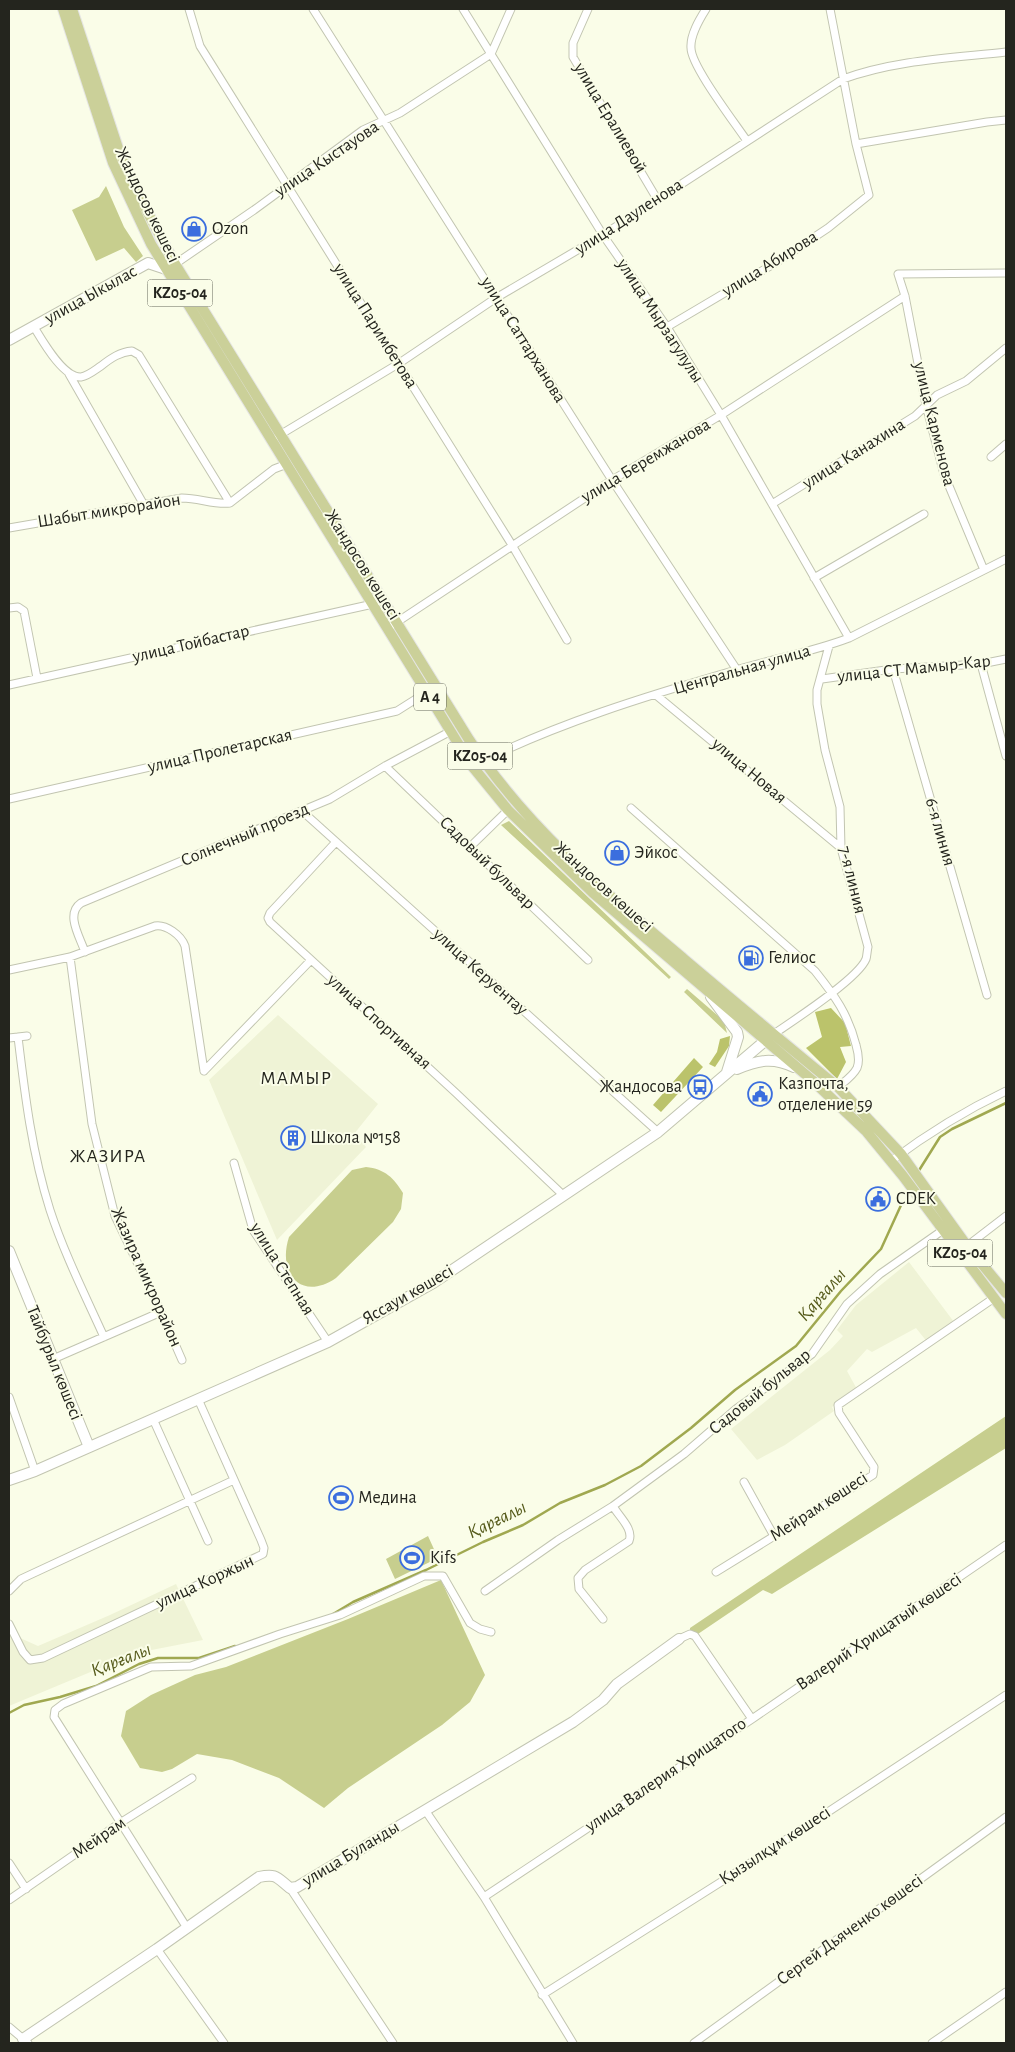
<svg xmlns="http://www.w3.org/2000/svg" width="1015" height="2052" font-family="'Alegreya Sans',sans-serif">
<rect width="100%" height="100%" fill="#fafde8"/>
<path fill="#eff3d6" d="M 278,1015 L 378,1104 L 354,1134 L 366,1147 L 277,1240 L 209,1080 Z
M 909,1262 L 954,1322 L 928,1343 L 916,1328 L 872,1352 L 867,1349 L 847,1371 L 858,1391 L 832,1407 L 834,1411 L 785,1445 L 757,1460 L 731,1429 L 830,1350 L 843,1336 L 837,1330 L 856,1305 Z
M 176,1584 L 203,1640 L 136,1653 L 9,1706 L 9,1633 L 38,1646 L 110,1615 Z"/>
<path fill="#c7ce8e" d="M 106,186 L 124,227 L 143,256 L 136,262 L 124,248 L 96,261 L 72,210 L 99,197 Z
M 509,821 L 671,977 L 669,979 L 501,825 Z
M 687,989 L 724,1021 L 727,1033 L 684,992 Z
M 366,1167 C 385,1169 394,1178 403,1193 L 401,1209 L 393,1222 L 336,1278 C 301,1302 277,1273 289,1237 L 352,1170 Z
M 1006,1416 L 1006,1448 L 772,1594 L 763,1590 L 695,1636 L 690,1634 L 690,1628 Z
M 428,1536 L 438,1558 L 395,1579 L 386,1559 Z
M 441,1580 L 485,1675 L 470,1702 L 442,1725 L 348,1788 L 324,1808 L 279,1778 L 232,1760 L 197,1754 L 172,1769 L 162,1772 L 140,1768 L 121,1736 L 126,1711 L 151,1695 L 195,1675 L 226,1667 L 348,1619 Z"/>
<path fill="#bbc36b" d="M 831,1008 L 845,1023 L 851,1046 L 840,1047 L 846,1062 L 837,1079 L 806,1048 L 822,1037 L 815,1012 Z
M 730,1036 L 729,1046 L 715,1067 L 709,1064 L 717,1052 L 720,1039 Z
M 694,1058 L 703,1067 L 661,1112 L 653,1105 Z"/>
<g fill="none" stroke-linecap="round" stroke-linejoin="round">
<path stroke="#a0a850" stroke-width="2.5" d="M 918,1172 L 940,1137 L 952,1129 L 1006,1103
M 333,1614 L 353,1602 L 426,1570 L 483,1542 L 523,1525 L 560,1503 L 605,1485 L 641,1466 L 691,1428 L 735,1390 L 796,1346 L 841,1291 L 881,1249 L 902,1203
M 9,1713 L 24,1705 L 60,1697 L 96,1686 L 139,1664 L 158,1658 L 199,1658 L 235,1646"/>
<g stroke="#c2c5b1" stroke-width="9">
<path id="street" d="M 189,9 L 200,46 L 512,545 L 567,640
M 313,9 L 612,480 L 737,670
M 463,9 L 603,235 L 667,327 L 721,415 L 849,638
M 588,9 L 573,43 L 573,57 L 657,199
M 706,9 C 699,20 690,35 691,48 C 691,66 735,123 747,141
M 856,144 L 987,122 L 1006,120
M 175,264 L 254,210 L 363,130 L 400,113 L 491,54 L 511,9
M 34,327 C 42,340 63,378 81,377 C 88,376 95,370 101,366 C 111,358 120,352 132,351 L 139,355 L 230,503
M 667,327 L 777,262 L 828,228 L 869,195 L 856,144 L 830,9
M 69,374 L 144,505
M 278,436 L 398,364 L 496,298 L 603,235 L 843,79 C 895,60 952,58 1006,52
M 991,457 L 1006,444
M 772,504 L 915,416 L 937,395 L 966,381 L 1006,348
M 9,528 L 182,498 C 199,498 214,505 230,503 L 274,469 L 287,464
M 984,570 L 944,474 L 926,405 L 905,296 L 898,274 L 1006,273
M 814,578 L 924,514
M 9,608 L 18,607 L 24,611 L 37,678
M 388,628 L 612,480 L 721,415 L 905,296
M 981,664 L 1006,756
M 893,669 L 987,995
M 822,679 L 893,669 L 981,664 L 1006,659
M 9,685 L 373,604
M 656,695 L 841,848
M 385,766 L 588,960
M 472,766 C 555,724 646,696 736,670 C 773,659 812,652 849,638 L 1006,559
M 9,799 L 397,711 L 427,692
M 631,808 L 815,971 C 835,996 848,1014 856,1045 C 858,1052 860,1061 857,1068 C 853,1076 844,1082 838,1087
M 302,811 L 658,1132
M 335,843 L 270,913 L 268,918 L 270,922 L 456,1093 L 563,1195
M 471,846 L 508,810
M 85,952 C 80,937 65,914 81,903 L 330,799 L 385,766 L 451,731
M 70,957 L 92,1124 L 115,1216 L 161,1312 L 182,1360
M 9,970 L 70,957 L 155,926 C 166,924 181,935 185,946 L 204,1071
M 771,1036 C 791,1022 858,979 866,959 C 867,956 867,951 868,947 L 841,848 L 840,807 L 825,750 L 817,704 L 817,690 L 829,646
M 18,1037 C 25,1096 32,1153 50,1210 C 64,1253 85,1295 104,1337
M 9,1038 L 27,1036
M 204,1071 L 311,960
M 891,1161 C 927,1134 966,1110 1006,1091
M 234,1163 L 253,1230 L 328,1342
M 967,1246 L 1006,1216
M 53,1359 L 161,1312
M 9,1397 L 35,1471
M 153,1419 L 208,1541
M 744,1482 L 774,1536
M 613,1506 L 684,1454 L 736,1409 L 812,1354 L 847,1304 L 880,1274 L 943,1230
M 716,1572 L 873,1475 L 874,1467 L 839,1413 L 838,1405 L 994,1298
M 9,1591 L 21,1579 L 234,1480
M 485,1591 L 558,1540 L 613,1506 C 619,1517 634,1529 629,1541 L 585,1570 L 578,1578 L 579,1589 L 603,1619
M 9,1624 L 23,1652 L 30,1660 L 43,1658 L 263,1554 L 264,1548 L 261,1540 L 198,1399
M 679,1639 L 690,1634 L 695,1636 L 752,1719
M 425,1810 L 484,1897 L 573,2043
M 9,1863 L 26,1889
M 290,1888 L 393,2043
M 484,1897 L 752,1719 L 1006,1545
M 9,1900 L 120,1823 L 192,1778
M 187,1928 L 54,1717 L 55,1710 L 63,1704 L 151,1667 L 191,1666 L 280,1634 L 340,1615 L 424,1576 L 443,1576 L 470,1623 L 480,1629 L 491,1632
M 157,1949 L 224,2043
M 542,1995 L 732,1875 L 1006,1695
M 9,2027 L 28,2043
M 694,2043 L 1006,1817
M 932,2043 L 1006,1992"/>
</g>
<g stroke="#c2c5b1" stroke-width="12">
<path id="secondary" d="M 9,340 L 148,263 L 166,269 L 171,266
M 711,997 L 737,1032 L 738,1037 L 727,1072
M 737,1069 C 758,1060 773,1057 794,1067
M 9,1251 L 89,1447
M 9,1480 L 35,1471 L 328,1342 L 433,1283 L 658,1132 L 766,1040
M 23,2039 L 157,1949 L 259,1877 C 277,1873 277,1878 290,1888 L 297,1887 L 573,1722 L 603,1700 L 617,1684 L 679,1639"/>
</g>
<g stroke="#e5e5e4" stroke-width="12">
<path id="primary" d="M 63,9 L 113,163 L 151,244 L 472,766 L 508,810 L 593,893 L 812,1080 L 866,1131 L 903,1176 L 1006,1314
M 72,9 L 119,151 L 139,196 L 175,264 L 468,738 C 525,826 604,892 684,959 C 735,1002 786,1045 838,1087 L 901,1154 L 967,1246 L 1006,1293"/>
</g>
<use href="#street" stroke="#fff" stroke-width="7"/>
<use href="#secondary" stroke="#fff" stroke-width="10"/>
<use href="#primary" stroke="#cbd099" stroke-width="10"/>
</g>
<defs>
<g id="shop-ring" transform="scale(1.25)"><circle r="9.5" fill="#fafde8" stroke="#3b6ede" stroke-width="1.5"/><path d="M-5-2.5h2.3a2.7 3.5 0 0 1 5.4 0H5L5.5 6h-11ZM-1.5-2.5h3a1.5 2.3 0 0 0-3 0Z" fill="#3b6ede"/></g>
<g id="fuel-ring" transform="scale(1.25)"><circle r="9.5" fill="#fafde8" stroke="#3b6ede" stroke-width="1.5"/><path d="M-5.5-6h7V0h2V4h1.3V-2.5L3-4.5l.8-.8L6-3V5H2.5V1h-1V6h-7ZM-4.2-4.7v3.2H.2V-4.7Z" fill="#3b6ede"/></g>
<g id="bus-ring" transform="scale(1.25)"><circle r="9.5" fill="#fafde8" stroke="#3b6ede" stroke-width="1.5"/><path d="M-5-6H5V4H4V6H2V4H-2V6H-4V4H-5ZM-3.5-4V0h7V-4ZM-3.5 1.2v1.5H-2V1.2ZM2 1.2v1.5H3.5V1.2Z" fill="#3b6ede"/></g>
<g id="civic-ring" transform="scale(1.25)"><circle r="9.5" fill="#fafde8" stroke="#3b6ede" stroke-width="1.5"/><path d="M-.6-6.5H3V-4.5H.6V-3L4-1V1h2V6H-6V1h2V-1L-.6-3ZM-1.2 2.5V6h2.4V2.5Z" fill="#3b6ede"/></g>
<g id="building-ring" transform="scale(1.25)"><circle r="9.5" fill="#fafde8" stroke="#3b6ede" stroke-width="1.5"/><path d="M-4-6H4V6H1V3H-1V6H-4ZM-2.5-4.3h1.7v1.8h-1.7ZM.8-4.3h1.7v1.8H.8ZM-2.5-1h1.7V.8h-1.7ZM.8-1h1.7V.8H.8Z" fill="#3b6ede"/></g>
<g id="stadium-ring" transform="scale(1.25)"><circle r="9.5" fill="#fafde8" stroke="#3b6ede" stroke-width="1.5"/><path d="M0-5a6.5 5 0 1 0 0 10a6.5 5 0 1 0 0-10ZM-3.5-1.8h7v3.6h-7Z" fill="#3b6ede"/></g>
</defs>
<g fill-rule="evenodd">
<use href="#shop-ring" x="194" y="229"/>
<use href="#shop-ring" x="617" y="853"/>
<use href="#fuel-ring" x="751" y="958"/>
<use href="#bus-ring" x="700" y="1087"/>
<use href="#civic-ring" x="760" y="1094"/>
<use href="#building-ring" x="293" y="1138"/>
<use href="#civic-ring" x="878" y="1199"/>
<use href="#stadium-ring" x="341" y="1498"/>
<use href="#stadium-ring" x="412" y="1558"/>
</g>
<g text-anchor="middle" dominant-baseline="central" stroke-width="4" stroke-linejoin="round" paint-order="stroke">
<g fill="#fafde8" stroke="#64665b" stroke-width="1">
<rect x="147.5" y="279.5" width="65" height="27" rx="4"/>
<rect x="414" y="683.5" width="32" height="27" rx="4"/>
<rect x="447.5" y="742.5" width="65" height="27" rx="4"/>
<rect x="927.5" y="1239.5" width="65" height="27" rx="4"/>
</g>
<g font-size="16" font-weight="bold" fill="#24251e">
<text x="180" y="293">KZ05-04</text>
<text x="430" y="697">А 4</text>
<text x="480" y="756">KZ05-04</text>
<text x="960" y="1253">KZ05-04</text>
</g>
<g font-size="18" fill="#24251e" stroke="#fafde8">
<text transform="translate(610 118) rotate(59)">улица Ералиевой</text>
<text transform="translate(327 159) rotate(-34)">улица Кыстауова</text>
<text transform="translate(147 205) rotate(64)">Жандосов көшесі</text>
<text transform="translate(629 217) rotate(-33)">улица Дауленова</text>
<text transform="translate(770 264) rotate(-32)">улица Абирова</text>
<text transform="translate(91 295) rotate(-29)">улица Ыкылас</text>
<text transform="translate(660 321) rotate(57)">улица Мырзагулулы</text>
<text transform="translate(375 326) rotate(58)">улица Паримбетова</text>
<text transform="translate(523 340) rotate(58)">улица Саттарханова</text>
<text transform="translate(934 424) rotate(76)">улица Карменова</text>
<text transform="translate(854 454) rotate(-32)">улица Канахина</text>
<text transform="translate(646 461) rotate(-31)">улица Беремжанова</text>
<text transform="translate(109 511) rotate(-9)">Шабыт микрорайон</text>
<text transform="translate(362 565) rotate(58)">Жандосов көшесі</text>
<text transform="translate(191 644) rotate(-13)">улица Тойбастар</text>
<text transform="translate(914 669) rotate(-6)">улица СТ Мамыр-Кар</text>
<text transform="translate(742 670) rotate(-16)">Центральная улица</text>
<text transform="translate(220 751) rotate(-13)">улица Пролетарская</text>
<text transform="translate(749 771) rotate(40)">улица Новая</text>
<text transform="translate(940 832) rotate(74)">6-я линия</text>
<text transform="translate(245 835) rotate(-23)">Солнечный проезд</text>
<text transform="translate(487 863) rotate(44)">Садовый бульвар</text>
<text transform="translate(852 880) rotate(76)">7-я линия</text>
<text transform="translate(603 887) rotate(42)">Жандосов көшесі</text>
<text transform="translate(480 972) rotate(42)">улица Керуентау</text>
<text transform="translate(379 1022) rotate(42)">улица Спортивная</text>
<text transform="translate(282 1269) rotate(58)">улица Степная</text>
<text transform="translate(146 1277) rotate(66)">Жазира микрорайон</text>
<text transform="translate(408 1295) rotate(-30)">Яссауи көшесі</text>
<text transform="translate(54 1363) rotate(68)">Тайбурыл көшесі</text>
<text transform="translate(760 1392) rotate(-39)">Садовый бульвар</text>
<text transform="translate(819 1507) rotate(-33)">Мейрам көшесі</text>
<text transform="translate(205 1582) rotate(-25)">улица Коржын</text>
<text transform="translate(879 1632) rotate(-34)">Валерий Хрищатый көшесі</text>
<text transform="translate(666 1775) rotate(-34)">улица Валерия Хрищатого</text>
<text transform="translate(99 1838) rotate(-34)">Мейрам</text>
<text transform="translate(775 1846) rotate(-33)">Қызылқұм көшесі</text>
<text transform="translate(351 1854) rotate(-31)">улица Буланды</text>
<text transform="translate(850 1930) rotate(-36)">Сергей Дьяченко көшесі</text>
</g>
<g font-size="18" fill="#24251e" stroke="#fafde8" text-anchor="start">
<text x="212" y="229">Ozon</text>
<text x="634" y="853">Эйкос</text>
<text x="768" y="958">Гелиос</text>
<text x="778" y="1084">Казпочта,<tspan x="778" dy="21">отделение 59</tspan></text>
<text x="682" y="1087" text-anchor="end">Жандосова</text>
<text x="310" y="1138">Школа №158</text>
<text x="896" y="1199">CDEK</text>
<text x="358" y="1498">Медина</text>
<text x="430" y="1558">Kifs</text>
</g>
<g font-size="19" letter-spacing="1" fill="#24251e" stroke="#fafde8">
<text x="296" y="1078">МАМЫР</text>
<text x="108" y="1156">ЖАЗИРА</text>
</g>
<g font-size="19" font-style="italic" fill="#555a1a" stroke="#fafde8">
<text transform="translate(822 1295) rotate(-49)">Қарғалы</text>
<text transform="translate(497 1520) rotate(-26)">Қарғалы</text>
<text transform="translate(121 1660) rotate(-21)">Қарғалы</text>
</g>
</g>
<rect width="1015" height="2052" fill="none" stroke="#24251e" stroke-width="20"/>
</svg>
